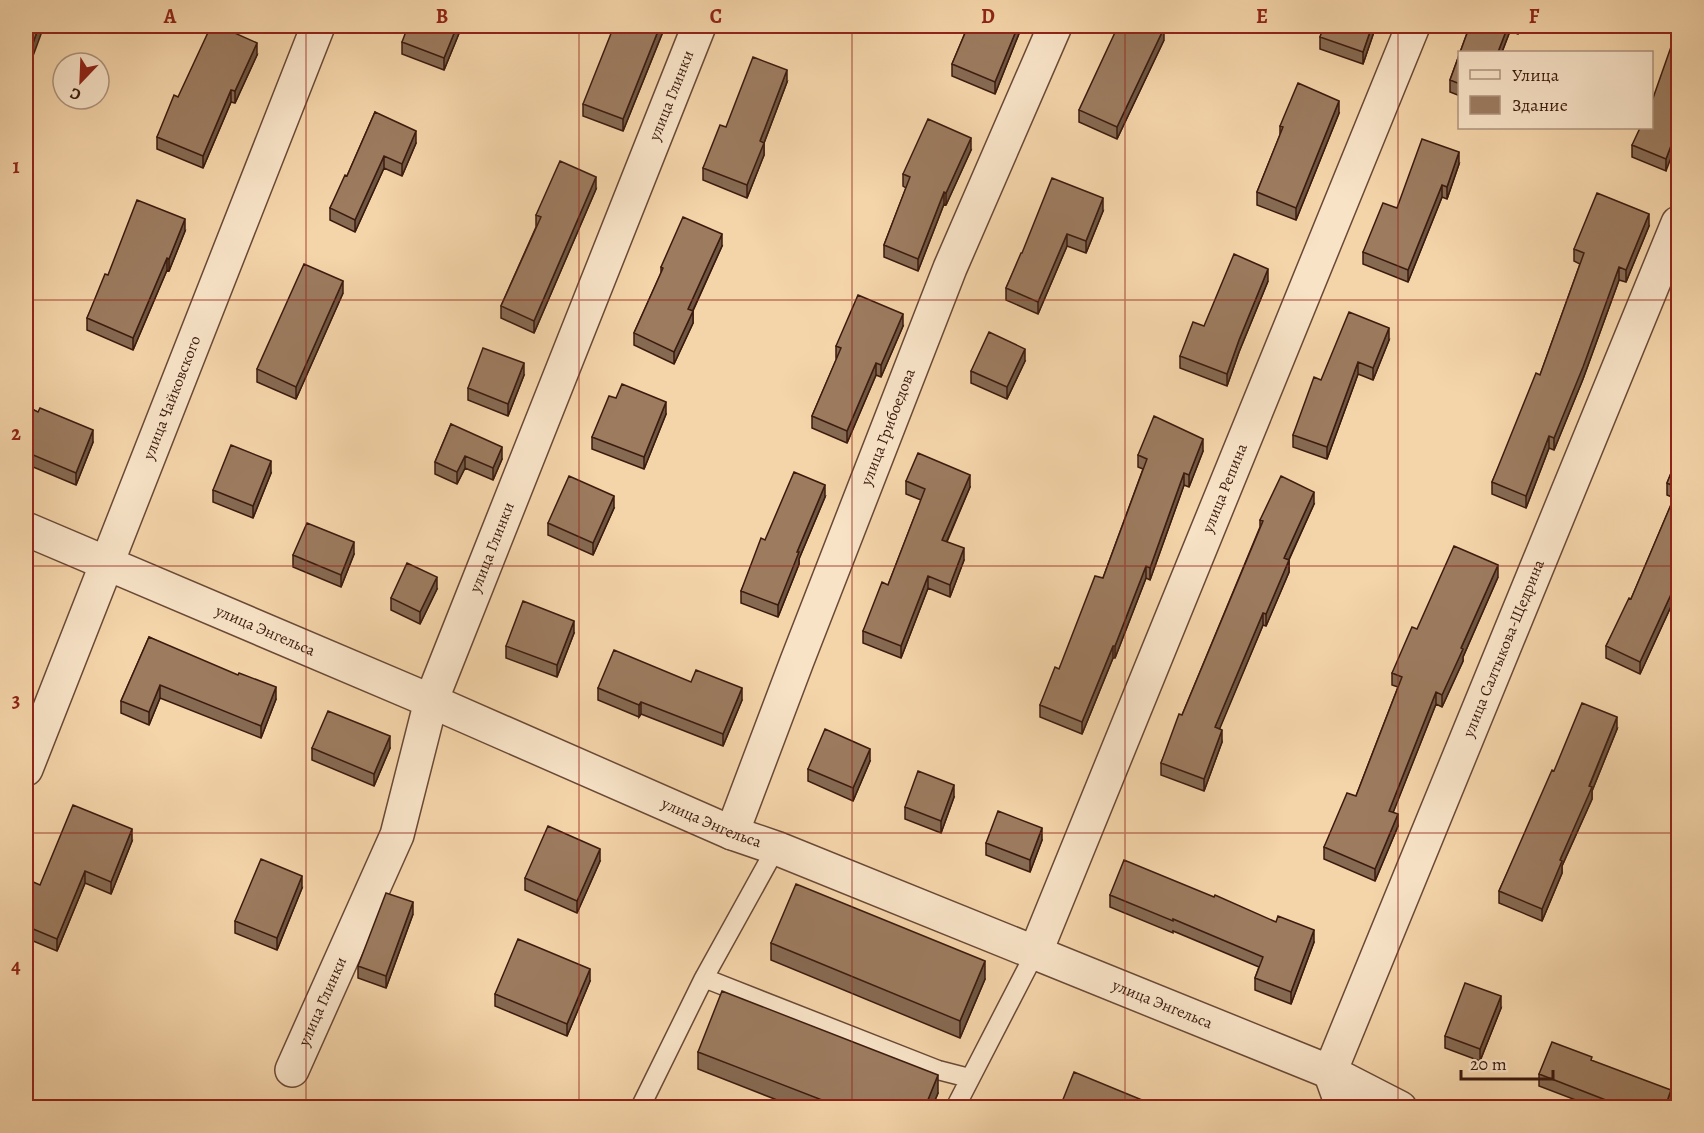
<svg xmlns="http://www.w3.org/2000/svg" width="1704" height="1133" font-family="Alegreya,serif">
<rect width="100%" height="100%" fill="#f4d4a9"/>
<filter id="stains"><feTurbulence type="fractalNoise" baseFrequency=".00333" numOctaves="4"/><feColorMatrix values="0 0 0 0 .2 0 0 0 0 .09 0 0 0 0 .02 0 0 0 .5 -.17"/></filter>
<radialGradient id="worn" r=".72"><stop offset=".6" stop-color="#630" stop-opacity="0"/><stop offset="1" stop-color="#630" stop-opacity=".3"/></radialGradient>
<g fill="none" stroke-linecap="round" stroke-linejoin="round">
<g stroke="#6a4936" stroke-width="21">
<path id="service" d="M 704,978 L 938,1070 L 969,1078
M 640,1108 L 704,978 L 776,848
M 955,1108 L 1036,951"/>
</g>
<g stroke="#6a4936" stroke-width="36">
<g id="minor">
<path id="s1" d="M 26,529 L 431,701 L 732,833 L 776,848 L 1330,1072 L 1400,1108"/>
<path id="s2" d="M 26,769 L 318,26"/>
<path id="s3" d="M 732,833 L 797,661 L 950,268 L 1055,26"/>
<path id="s4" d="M 1036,951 L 1413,26"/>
<path id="s5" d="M 292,1070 L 397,835 L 431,701 L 699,26"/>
<path id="s6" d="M 1343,1108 L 1330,1072 L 1678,223"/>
</g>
</g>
<use href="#service" stroke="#f8e3c7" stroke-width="18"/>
<use href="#minor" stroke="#f8e3c7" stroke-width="33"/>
</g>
<path fill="#866a52" stroke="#3c1b0f" stroke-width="1.5" d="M 462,26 L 444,70 L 402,54 L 402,42 Z
M 664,26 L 664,29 L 623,131 L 583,116 L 583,104 Z
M 968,26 L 1022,26 L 995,94 L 952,76 L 952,64 Z
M 1324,26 L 1376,26 L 1363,64 L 1320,49 L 1320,37 Z
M 1470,26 L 1521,26 L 1518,34 L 1510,31 L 1502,52 L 1460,52 L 1460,96 L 1450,92 L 1450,80 L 1466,36 Z
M 1678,27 L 1666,171 L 1632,157 L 1632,145 L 1652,128 Z
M 1164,40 L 1117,139 L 1079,122 L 1079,110 Z
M 257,55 L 235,103 L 231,102 L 203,168 L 157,149 L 157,137 L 178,97 Z
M 787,82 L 764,143 L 764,155 L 747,198 L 703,180 L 703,168 L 726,127 Z
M 375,112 L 416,143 L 402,176 L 384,168 L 355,232 L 330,220 L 330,208 L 347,176 Z
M 1339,113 L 1296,220 L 1257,205 L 1257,192 L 1280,135 L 1280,126 Z
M 971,150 L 946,205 L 944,204 L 918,271 L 884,257 L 884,245 L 906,188 L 903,186 L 903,174 Z
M 1459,164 L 1447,199 L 1442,197 L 1408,282 L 1363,264 L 1363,252 L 1397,208 Z
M 596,189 L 534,333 L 501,318 L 501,306 L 536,227 L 536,215 Z
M 1103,211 L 1086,253 L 1067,246 L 1038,314 L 1006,300 L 1006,288 L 1022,253 Z
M 1649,226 L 1626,282 L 1619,280 L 1583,379 L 1554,450 L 1549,448 L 1526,508 L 1492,494 L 1492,482 L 1540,375 L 1580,264 L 1574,261 L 1574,249 Z
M 185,231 L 169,271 L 167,270 L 133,350 L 87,330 L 87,318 L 108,275 Z
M 722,246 L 693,311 L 693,323 L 674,364 L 634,345 L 634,333 L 661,273 L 661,267 Z
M 1268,281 L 1239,352 L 1227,386 L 1180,368 L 1180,356 Z
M 343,293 L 296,399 L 257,382 L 257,369 Z
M 903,326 L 881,377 L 876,375 L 847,443 L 812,428 L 812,416 L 837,358 L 836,358 L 836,346 Z
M 1389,340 L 1373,380 L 1358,374 L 1327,459 L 1293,447 L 1293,435 L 1321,380 Z
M 1025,361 L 1007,399 L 971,383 L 971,371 Z
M 524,375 L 508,416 L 468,400 L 468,388 Z
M 616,398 L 666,414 L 644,469 L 592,449 L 592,437 Z
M 26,406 L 93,442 L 76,485 L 26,464 Z
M 451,424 L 502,459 L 493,480 L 465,468 L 457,484 L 435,474 L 435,462 Z
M 1203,451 L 1189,487 L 1184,485 L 1150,580 L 1146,578 L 1115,658 L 1113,658 L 1082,734 L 1040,717 L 1040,705 L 1059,669 L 1103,578 L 1143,469 L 1138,467 L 1138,455 Z
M 1678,456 L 1678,591 L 1640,674 L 1606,658 L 1606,646 L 1631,599 L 1674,498 L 1667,495 L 1667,483 Z
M 271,473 L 253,518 L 213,502 L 213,490 Z
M 906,481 L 970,487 L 947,542 L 964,560 L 950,597 L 928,588 L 901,658 L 863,643 L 863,631 L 888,585 L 921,500 L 906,494 Z
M 825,497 L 799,559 L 799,564 L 778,617 L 741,603 L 741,591 L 765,540 Z
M 1314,504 L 1289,560 L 1289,572 L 1266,626 L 1263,625 L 1219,729 L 1222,742 L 1204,791 L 1161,775 L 1161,763 L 1182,715 L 1260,527 L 1260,520 Z
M 614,508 L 593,555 L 548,535 L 548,523 Z
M 354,554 L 341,587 L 293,567 L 293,555 Z
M 1498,577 L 1463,657 L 1463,661 L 1442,707 L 1436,704 L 1393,812 L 1398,826 L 1375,881 L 1324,859 L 1324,847 L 1356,796 L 1398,687 L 1392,685 L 1392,673 Z
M 437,589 L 420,624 L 391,610 L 391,598 Z
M 574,633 L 557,677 L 506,658 L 506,646 Z
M 149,637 L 276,699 L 261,738 L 160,698 L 149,725 L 121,713 L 121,701 Z
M 691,682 L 742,700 L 723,746 L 641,714 L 639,717 L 598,700 L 598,688 Z
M 1617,729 L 1592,791 L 1592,799 L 1562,866 L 1562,873 L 1542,921 L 1499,903 L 1499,891 L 1554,771 Z
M 312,748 L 390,748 L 374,786 L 312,760 Z
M 870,761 L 853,801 L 808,781 L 808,769 Z
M 954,797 L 941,833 L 905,819 L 905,807 Z
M 1042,840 L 1030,872 L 986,855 L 986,843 Z
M 132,841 L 111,894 L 85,883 L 57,951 L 26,938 L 26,894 L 40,885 Z
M 600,861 L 577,913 L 525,890 L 525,878 Z
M 302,888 L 277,950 L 235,933 L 235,921 Z
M 1110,895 L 1314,942 L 1291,1004 L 1255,990 L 1255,978 L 1259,967 L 1173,931 L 1173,933 L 1110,907 Z
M 413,914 L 386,988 L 358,978 L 358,966 Z
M 771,943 L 985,979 L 960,1038 L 771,960 Z
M 1678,975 L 1678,1000 L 1674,998 L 1674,986 Z
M 590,981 L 567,1036 L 495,1006 L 495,994 Z
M 1501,1008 L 1480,1061 L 1445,1048 L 1445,1036 Z
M 698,1052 L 938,1093 L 932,1107 L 795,1107 L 698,1069 Z
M 1592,1061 L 1671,1102 L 1669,1107 L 1594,1107 L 1539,1086 L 1539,1074 Z"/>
<path fill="#6d5642" stroke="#3c1b0f" stroke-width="1.5" d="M 39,26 L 44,26 L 26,75 L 26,63 Z
M 457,26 L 462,26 L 444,70 L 444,58 Z
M 660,26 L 664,26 L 664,29 L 623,131 L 623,119 Z
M 1018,26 L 1022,26 L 995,94 L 995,82 Z
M 1372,26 L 1376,26 L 1363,64 L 1363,52 Z
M 1508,26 L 1510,26 L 1510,31 L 1502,52 L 1498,52 Z
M 1518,26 L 1521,26 L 1518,34 Z
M 1164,28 L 1164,40 L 1117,139 L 1117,127 Z
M 257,43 L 257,55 L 235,103 L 235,91 Z
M 787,70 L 787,82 L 764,143 L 764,155 L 747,198 L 747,185 L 760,141 Z
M 231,90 L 231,102 L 203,168 L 203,156 Z
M 1339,101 L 1339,113 L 1296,220 L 1296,208 Z
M 1678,127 L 1678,139 L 1666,171 L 1666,159 Z
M 416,131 L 416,143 L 402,176 L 402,164 Z
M 971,138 L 971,150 L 946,205 L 946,193 Z
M 1459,152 L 1459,164 L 1447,199 L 1447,187 Z
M 384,156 L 384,168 L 355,232 L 355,220 Z
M 596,177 L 596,189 L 534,333 L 534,321 Z
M 1442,185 L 1442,197 L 1408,282 L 1408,270 Z
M 944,192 L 944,204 L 918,271 L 918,259 Z
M 1103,198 L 1103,211 L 1086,253 L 1086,241 Z
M 1649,214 L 1649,226 L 1626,282 L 1626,270 Z
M 185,219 L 185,231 L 169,271 L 169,259 Z
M 722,234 L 722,246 L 688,321 L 688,309 Z
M 1067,234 L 1067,246 L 1038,314 L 1038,302 Z
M 167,258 L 167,270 L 133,350 L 133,338 Z
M 1619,267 L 1619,280 L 1583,379 L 1554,450 L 1554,438 Z
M 1268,269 L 1268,281 L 1239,352 L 1227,386 L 1227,374 L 1239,340 Z
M 343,281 L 343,293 L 296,399 L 296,387 Z
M 693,311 L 693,323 L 674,364 L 674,352 Z
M 903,314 L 903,326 L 881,377 L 881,365 Z
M 1389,328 L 1389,340 L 1373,380 L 1373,368 Z
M 1025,349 L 1025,361 L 1007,399 L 1007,387 Z
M 1358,362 L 1358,374 L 1327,459 L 1327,447 Z
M 524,363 L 524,375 L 508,416 L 508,404 Z
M 876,363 L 876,375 L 847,443 L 847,431 Z
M 666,402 L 666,414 L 644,469 L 644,457 Z
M 93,430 L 93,442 L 76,485 L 76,473 Z
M 1549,436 L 1549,448 L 1526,508 L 1526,496 Z
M 1203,439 L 1203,451 L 1189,487 L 1189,475 Z
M 502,447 L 502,459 L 493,480 L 493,468 Z
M 465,456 L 465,468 L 457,484 L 457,472 Z
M 271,461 L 271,473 L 253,518 L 253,506 Z
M 1184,473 L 1184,485 L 1150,580 L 1150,568 Z
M 970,475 L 970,487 L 942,552 L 942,540 Z
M 825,485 L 825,497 L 799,559 L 799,564 L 778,617 L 778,605 L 797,552 Z
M 1314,492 L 1314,504 L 1284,570 L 1284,558 Z
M 614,496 L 614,508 L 593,555 L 593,543 Z
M 354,542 L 354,554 L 341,587 L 341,575 Z
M 964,548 L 964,560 L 950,597 L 950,585 Z
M 1289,560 L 1289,572 L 1266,626 L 1266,614 Z
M 1498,565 L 1498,577 L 1463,657 L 1463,661 L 1442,707 L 1442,695 L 1461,648 Z
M 1146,566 L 1146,578 L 1115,658 L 1115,646 Z
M 928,576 L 928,588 L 901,658 L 901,646 Z
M 437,577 L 437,589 L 420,624 L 420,612 Z
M 1678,579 L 1678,591 L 1640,674 L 1640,662 Z
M 1263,613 L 1263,625 L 1215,740 L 1215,727 Z
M 574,621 L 574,633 L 557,677 L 557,665 Z
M 1113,646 L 1113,658 L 1082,734 L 1082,722 Z
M 160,685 L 160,698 L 149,725 L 149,712 Z
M 276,687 L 276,699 L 261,738 L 261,726 Z
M 742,688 L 742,700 L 723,746 L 723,734 Z
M 1436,692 L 1436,704 L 1389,823 L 1389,811 Z
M 641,702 L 641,714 L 639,717 L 639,705 Z
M 1617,717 L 1617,729 L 1592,791 L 1592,799 L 1562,866 L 1562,873 L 1542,921 L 1542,909 L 1560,860 Z
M 1222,730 L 1222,742 L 1204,791 L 1204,779 Z
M 390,736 L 390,748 L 374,786 L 374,774 Z
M 870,749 L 870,761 L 853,801 L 853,788 Z
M 954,785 L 954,797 L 941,833 L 941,821 Z
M 1398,814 L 1398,826 L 1375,881 L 1375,869 Z
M 1042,828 L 1042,840 L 1030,872 L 1030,860 Z
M 132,829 L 132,841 L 111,894 L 111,882 Z
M 600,849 L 600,861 L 577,913 L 577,901 Z
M 85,871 L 85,883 L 57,951 L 57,939 Z
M 302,876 L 302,888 L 277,950 L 277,938 Z
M 413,902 L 413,914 L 386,988 L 386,976 Z
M 1314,930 L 1314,942 L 1291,1004 L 1291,992 Z
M 985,961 L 985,979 L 960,1038 L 960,1021 Z
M 590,969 L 590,981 L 567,1036 L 567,1024 Z
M 1501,996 L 1501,1008 L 1480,1061 L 1480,1049 Z
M 938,1075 L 938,1093 L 932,1107 L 925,1107 Z
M 1671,1090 L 1671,1102 L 1669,1107 L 1665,1107 Z"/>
<path fill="#9c7b5f" stroke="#3c1b0f" stroke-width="1.5" d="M 26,26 L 39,26 L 26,63 Z
M 211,26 L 219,26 L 257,43 L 235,91 L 231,90 L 203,156 L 157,137 L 174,95 L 178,97 Z
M 408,26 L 457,26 L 444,58 L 402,42 Z
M 614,26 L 660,26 L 623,119 L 583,104 Z
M 968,26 L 1018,26 L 995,82 L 952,64 Z
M 1118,26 L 1158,26 L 1164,28 L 1117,127 L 1079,110 Z
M 1324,26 L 1372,26 L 1363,52 L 1320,37 Z
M 1470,26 L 1508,26 L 1498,52 L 1460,52 L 1460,84 L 1450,80 L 1466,36 Z
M 1678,27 L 1678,127 L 1666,159 L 1632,145 L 1640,128 L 1652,128 L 1652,101 Z
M 753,57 L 787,70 L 760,141 L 764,143 L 747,185 L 703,168 L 720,125 L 726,127 Z
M 1298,83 L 1339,101 L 1296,208 L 1257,192 L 1283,127 L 1280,126 Z
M 375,112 L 416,131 L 402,164 L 384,156 L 355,220 L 330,208 L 345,175 L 347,176 Z
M 928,119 L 971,138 L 946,193 L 944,192 L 918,259 L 884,245 L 910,177 L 903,174 Z
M 1422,139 L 1459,152 L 1447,187 L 1442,185 L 1408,270 L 1363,252 L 1383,203 L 1397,208 Z
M 560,161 L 596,177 L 534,321 L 501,306 L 541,217 L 536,215 Z
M 1052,178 L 1103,198 L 1086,241 L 1067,234 L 1038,302 L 1006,288 L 1021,253 L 1022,253 Z
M 1597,193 L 1649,214 L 1626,270 L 1619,267 L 1583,367 L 1554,438 L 1549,436 L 1526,496 L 1492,482 L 1536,373 L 1540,375 L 1584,253 L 1574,249 Z
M 137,200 L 185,219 L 169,259 L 167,258 L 133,338 L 87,318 L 105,274 L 108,275 Z
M 683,217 L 722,234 L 688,309 L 693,311 L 674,352 L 634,333 L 663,268 L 661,267 Z
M 1234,254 L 1268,269 L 1239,340 L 1227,374 L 1180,356 L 1193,322 L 1204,326 Z
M 304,264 L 343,281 L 296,387 L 257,369 Z
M 858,295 L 903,314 L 881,365 L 876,363 L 847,431 L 812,416 L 841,348 L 836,346 Z
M 1349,312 L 1389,328 L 1373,368 L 1358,362 L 1327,447 L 1293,435 L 1314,377 L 1321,380 Z
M 989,332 L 1025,349 L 1007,387 L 971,371 Z
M 483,348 L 524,363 L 508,404 L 468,388 Z
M 622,384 L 666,402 L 644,457 L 592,437 L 609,396 L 616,398 Z
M 26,406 L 38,412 L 40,408 L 93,430 L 76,473 L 26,452 Z
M 1154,416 L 1203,439 L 1189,475 L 1184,473 L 1150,568 L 1146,566 L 1115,646 L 1113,646 L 1082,722 L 1040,705 L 1055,667 L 1059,669 L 1095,576 L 1103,578 L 1147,459 L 1138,455 Z
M 451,424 L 502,447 L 493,468 L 465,456 L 457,472 L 435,462 Z
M 231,445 L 271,461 L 253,506 L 213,490 Z
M 918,453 L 970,475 L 942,540 L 964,548 L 950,585 L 928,576 L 901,646 L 863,631 L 882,582 L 888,585 L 925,489 L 906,481 Z
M 1678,456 L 1678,488 L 1667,483 Z
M 794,472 L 825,485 L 797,552 L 799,552 L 778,605 L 741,591 L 761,538 L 765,540 Z
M 569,476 L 614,496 L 593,543 L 548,523 Z
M 1281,476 L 1314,492 L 1284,558 L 1289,560 L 1266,614 L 1263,613 L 1215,727 L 1222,730 L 1204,779 L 1161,763 L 1179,714 L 1182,715 L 1263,521 L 1260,520 Z
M 1678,488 L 1678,579 L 1640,662 L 1606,646 L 1629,598 L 1631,599 Z
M 307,523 L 354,542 L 341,575 L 293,555 Z
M 1454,546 L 1498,565 L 1461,648 L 1463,649 L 1442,695 L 1436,692 L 1389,811 L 1398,814 L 1375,869 L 1324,847 L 1347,793 L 1356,796 L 1402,677 L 1392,673 L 1412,627 L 1417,629 Z
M 407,563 L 437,577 L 420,612 L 391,598 Z
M 523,601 L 574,621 L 557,665 L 506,646 Z
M 149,637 L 238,675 L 239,673 L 276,687 L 261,726 L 160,685 L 149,712 L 121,701 Z
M 614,650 L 691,682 L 696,670 L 742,688 L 723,734 L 641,702 L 639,705 L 598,688 Z
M 1582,703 L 1617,717 L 1589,786 L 1592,787 L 1560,860 L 1562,861 L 1542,909 L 1499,891 L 1552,770 L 1554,771 Z
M 328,711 L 390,736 L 374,774 L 312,748 Z
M 825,729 L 870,749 L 853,788 L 808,769 Z
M 918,771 L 954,785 L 941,821 L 905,807 Z
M 73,805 L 132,829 L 111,882 L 85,871 L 57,939 L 26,926 L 26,894 L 31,881 L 40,885 Z
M 998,811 L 1042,828 L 1030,860 L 986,843 Z
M 548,826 L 600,849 L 577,901 L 525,878 Z
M 261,859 L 302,876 L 277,938 L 235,921 Z
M 1124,860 L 1214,897 L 1215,895 L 1276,922 L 1278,916 L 1314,930 L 1291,992 L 1255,978 L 1263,957 L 1173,919 L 1173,921 L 1110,895 Z
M 796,884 L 985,961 L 960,1021 L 771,943 Z
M 386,893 L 413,902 L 386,976 L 358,966 Z
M 518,939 L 590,969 L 567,1024 L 495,994 Z
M 1678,975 L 1678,988 L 1674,986 Z
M 1465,983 L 1501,996 L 1480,1049 L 1445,1036 Z
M 722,991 L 938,1075 L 925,1107 L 840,1107 L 698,1052 Z
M 1552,1042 L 1592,1057 L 1591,1060 L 1671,1090 L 1665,1107 L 1620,1107 L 1615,1106 L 1616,1104 L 1539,1074 Z
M 1074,1072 L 1159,1107 L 1060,1107 Z"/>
<path fill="none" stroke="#8f2418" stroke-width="1.5" stroke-opacity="0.55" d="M 306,26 L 306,1108M 579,26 L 579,1108M 852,26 L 852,1108M 1125,26 L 1125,1108M 1398,26 L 1398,1108M 26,300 L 1678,300M 26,566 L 1678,566M 26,833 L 1678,833"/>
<g text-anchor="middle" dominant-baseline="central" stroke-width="4.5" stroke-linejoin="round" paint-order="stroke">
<g font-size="16" fill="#3c1b0f" stroke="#f8e3c7">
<text stroke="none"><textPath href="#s5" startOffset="1047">улица Глинки</textPath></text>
<text stroke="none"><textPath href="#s2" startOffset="399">улица Чайковского</textPath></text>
<text stroke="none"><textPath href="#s3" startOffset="435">улица Грибоедова</textPath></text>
<text stroke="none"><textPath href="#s4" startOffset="500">улица Репина</textPath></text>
<text stroke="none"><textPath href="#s5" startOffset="561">улица Глинки</textPath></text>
<text stroke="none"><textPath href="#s1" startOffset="260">улица Энгельса</textPath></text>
<text stroke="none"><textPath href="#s6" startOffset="496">улица Салтыкова-Щедрина</textPath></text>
<text stroke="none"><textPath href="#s1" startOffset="746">улица Энгельса</textPath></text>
<text stroke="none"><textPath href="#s5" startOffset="75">улица Глинки</textPath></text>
<text stroke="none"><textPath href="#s1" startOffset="1232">улица Энгельса</textPath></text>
</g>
</g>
<rect width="1704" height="1133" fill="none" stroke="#f4d4a9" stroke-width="66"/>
<rect x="1458" y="51" width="195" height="78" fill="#f8e3c7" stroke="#ad937d" stroke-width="1.5"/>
<rect x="1470" y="70" width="30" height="9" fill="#f8e3c7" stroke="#ad937d" stroke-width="1.5"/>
<text x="1512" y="81" font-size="18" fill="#3c1b0f">Улица</text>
<rect x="1470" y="96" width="30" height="18" fill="#9c7b5f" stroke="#ad937d" stroke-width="1.5"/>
<text x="1512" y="111" font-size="18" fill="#3c1b0f">Здание</text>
<g transform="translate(81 81) rotate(203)"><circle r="28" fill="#f8e3c7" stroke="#ad937d" stroke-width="1.5"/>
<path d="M0-4.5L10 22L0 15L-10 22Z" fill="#8f2418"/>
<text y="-9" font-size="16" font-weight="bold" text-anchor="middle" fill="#3c1b0f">С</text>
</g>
<path d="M1461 1070v9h92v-9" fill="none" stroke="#3c1b0f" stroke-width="3"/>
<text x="1470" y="1070" font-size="18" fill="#3c1b0f" stroke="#f8e3c7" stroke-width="4.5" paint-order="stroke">20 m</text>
<rect x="33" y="33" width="1638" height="1067" fill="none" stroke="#8f2418" stroke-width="2"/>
<g font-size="20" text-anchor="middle" font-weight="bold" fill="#8f2418">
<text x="170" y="23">A</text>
<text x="442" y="23">B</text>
<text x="716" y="23">C</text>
<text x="988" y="23">D</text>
<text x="1262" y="23">E</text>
<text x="1534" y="23">F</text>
<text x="16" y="173">1</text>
<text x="16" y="440">2</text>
<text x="16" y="707">3</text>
<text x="16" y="973">4</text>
</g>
<rect width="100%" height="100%" filter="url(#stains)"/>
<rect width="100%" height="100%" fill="url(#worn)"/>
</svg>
